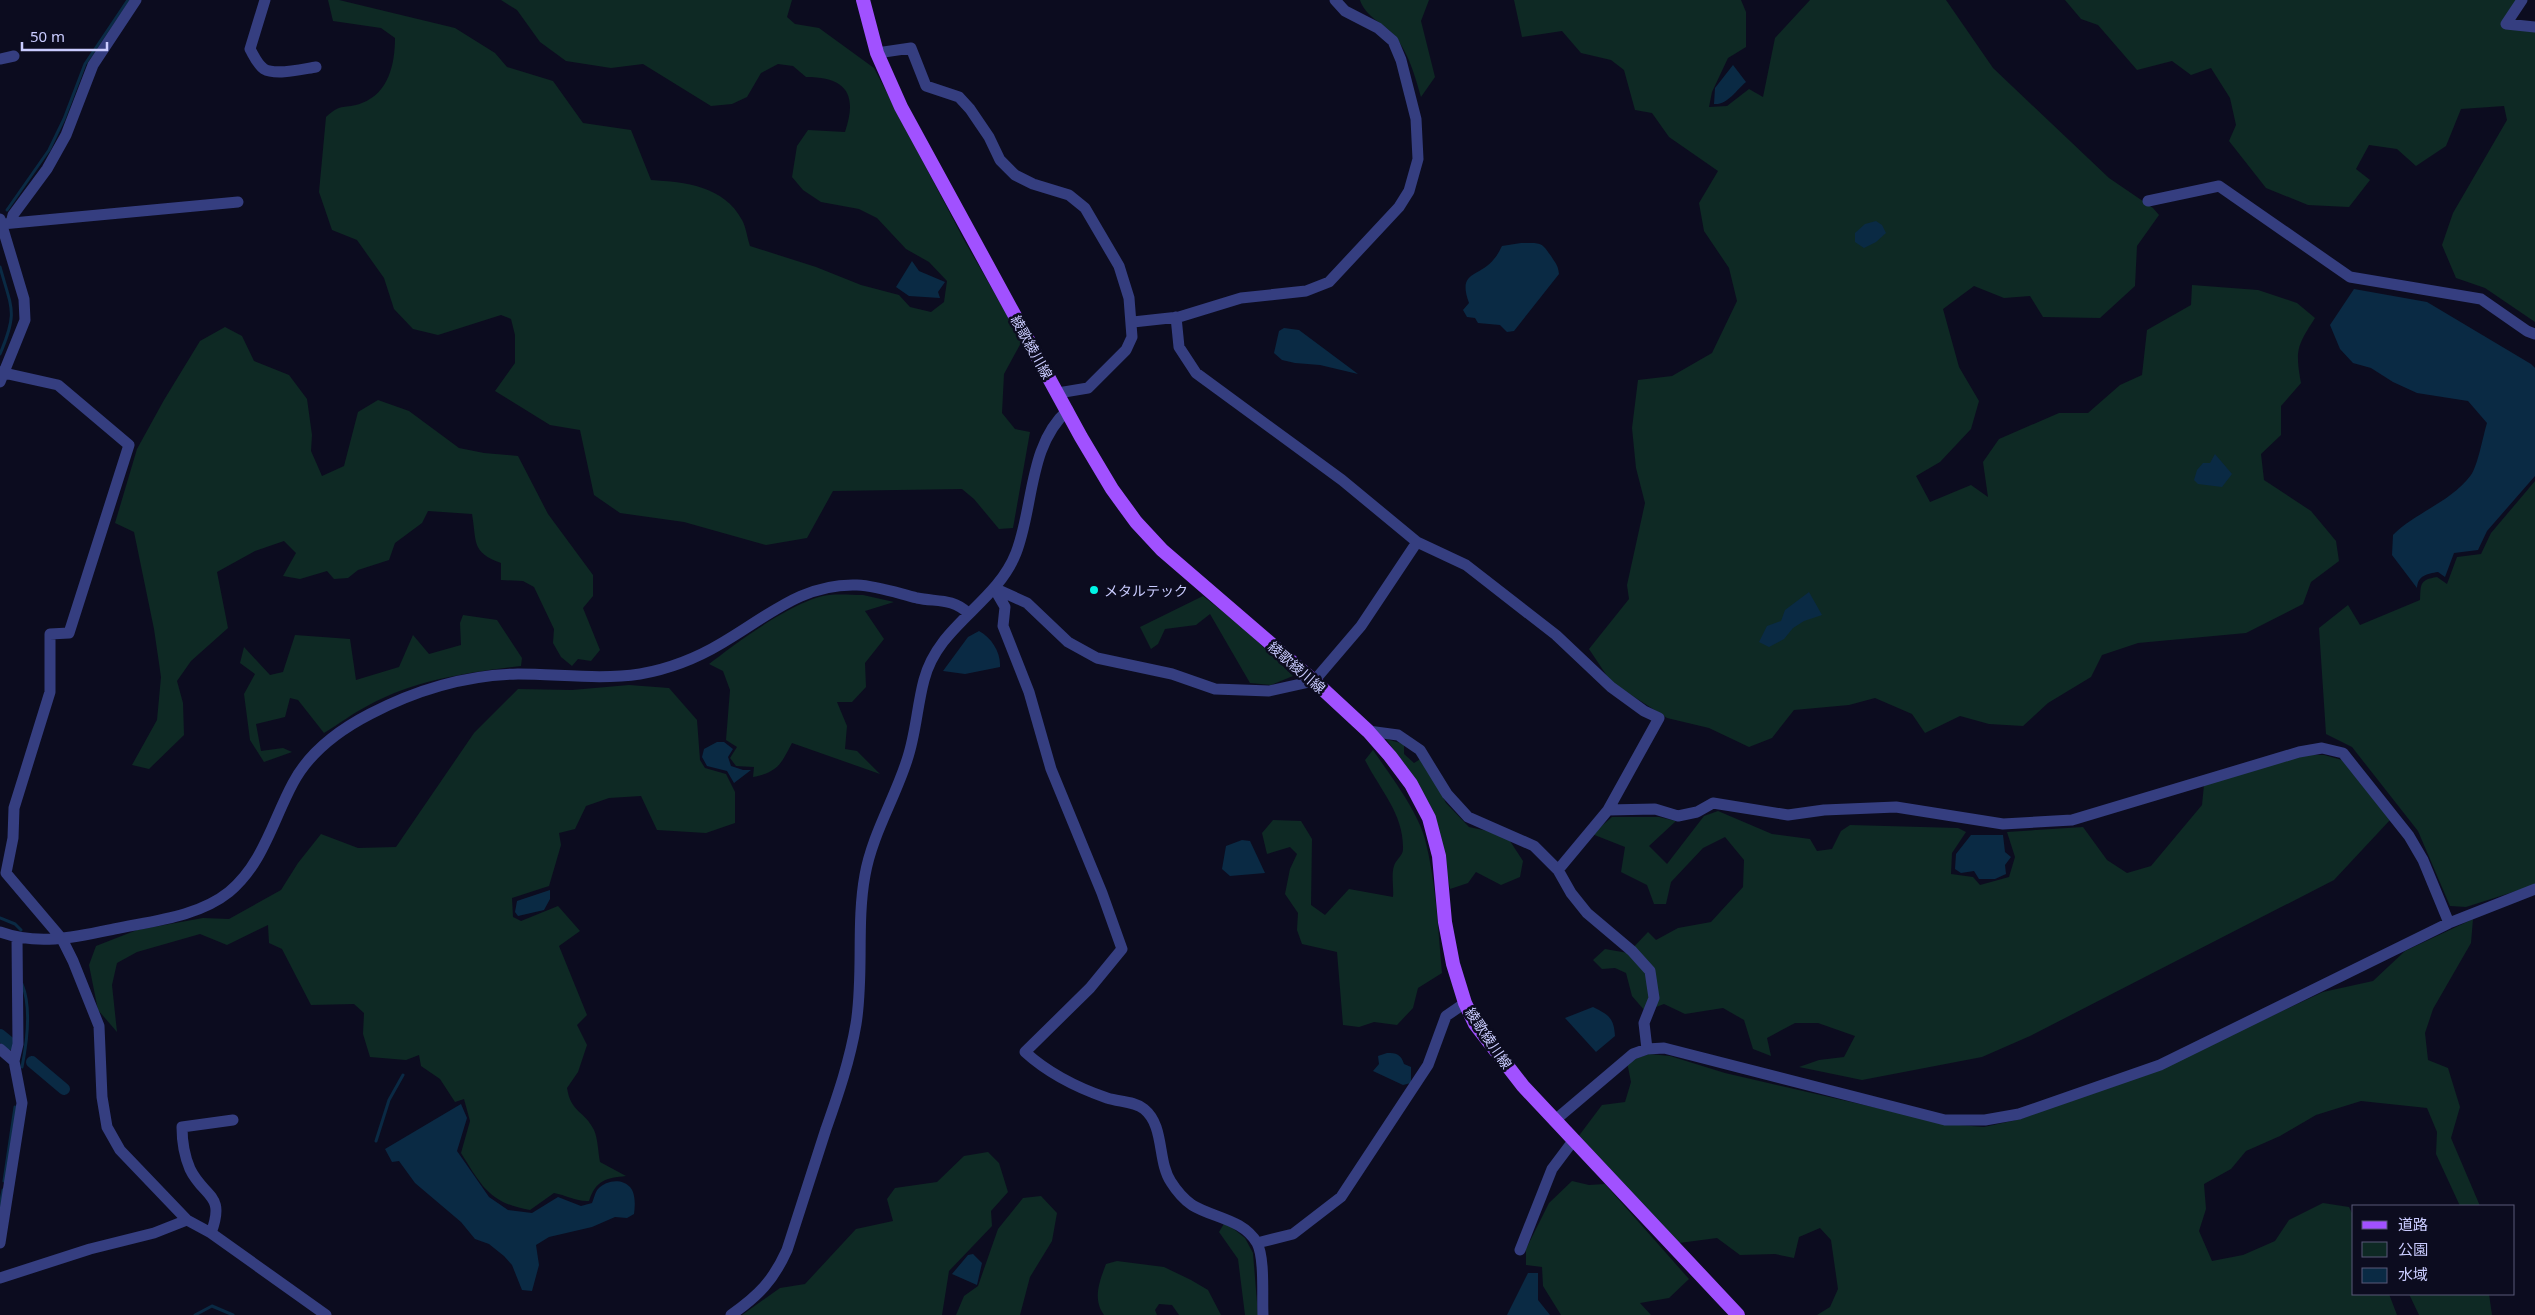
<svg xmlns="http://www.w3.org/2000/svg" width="2535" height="1315" font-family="'Noto Sans','Noto Sans JP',sans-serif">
<rect width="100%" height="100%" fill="#0c0c1f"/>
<path fill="#0e2924" d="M 328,0 L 339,0 L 455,28 L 495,53 L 507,67 L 553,81 L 583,123 L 631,130 L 651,180 C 685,182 724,186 742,220 C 746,227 747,237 750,246 L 816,267 L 861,285 L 899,295 L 910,307 L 931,312 L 944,302 L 947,281 L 929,262 L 906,249 L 877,218 L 859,209 L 821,202 L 803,190 L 792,177 L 797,146 L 808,130 L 845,132 C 858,94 846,77 806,77 L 793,66 L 778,64 L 761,73 L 747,97 L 732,104 L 711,106 L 643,64 L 611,68 L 566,61 L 540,42 L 517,10 L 501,0 L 792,0 L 787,17 L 795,24 L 819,28 L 874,68 L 964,240 L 1022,341 L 1004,374 L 1002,413 L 1015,429 L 1030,432 L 1013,528 L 999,529 L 974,499 L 962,489 L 833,491 L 807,538 L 766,545 L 684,522 L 620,513 L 594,495 L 580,430 L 550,425 L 495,391 L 515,363 L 515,335 L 511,319 L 501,315 L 438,335 L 413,329 L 394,309 L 384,278 L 357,240 L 332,230 L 319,192 L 326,117 C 342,102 344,110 362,103 C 389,93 395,63 395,38 L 381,28 L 333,21 Z
M 1360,0 L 1429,0 L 1421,21 L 1435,77 L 1421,97 C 1415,76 1408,50 1392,33 C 1381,22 1365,16 1360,0 Z
M 1514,0 L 1741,0 L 1746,12 L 1746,47 L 1728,58 L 1712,92 L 1709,107 L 1727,106 L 1749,89 L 1763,97 L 1775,38 L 1810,0 L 1946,0 L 1993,68 L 2109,178 L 2153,208 L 2159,215 L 2137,246 L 2135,286 L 2100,318 L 2043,317 L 2030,296 L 2004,298 L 1974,286 L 1943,309 L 1959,367 L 1979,401 L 1971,429 L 1940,462 L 1916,476 L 1930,502 L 1971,485 L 1988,497 L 1983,462 L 1999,439 L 2059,413 L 2088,413 L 2120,385 L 2142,375 L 2147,330 L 2191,305 L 2192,285 L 2258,290 L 2297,303 L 2315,318 C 2297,346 2295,350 2301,383 L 2281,406 L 2281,435 L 2261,454 L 2264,480 L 2311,511 L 2336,541 L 2339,561 L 2311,582 L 2303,604 L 2246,633 L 2138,643 L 2102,655 L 2091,677 L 2048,703 L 2023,726 L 1989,724 L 1960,716 L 1925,733 L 1912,714 L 1875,698 L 1849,705 L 1794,710 L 1772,738 L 1749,747 L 1709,728 L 1667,718 L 1611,682 L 1589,649 L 1629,599 L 1627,585 L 1645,503 L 1636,468 L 1632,428 L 1638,380 L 1672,376 L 1712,353 L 1737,301 L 1729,268 L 1704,231 L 1699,203 L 1718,171 L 1669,137 L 1652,113 L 1635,110 L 1624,70 L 1611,60 L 1581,53 L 1562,31 L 1522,37 Z
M 2065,0 L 2521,0 L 2512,19 L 2535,23 L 2535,322 L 2485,288 L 2456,278 L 2442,245 L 2453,213 L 2507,120 L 2504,106 L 2461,109 L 2446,146 L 2416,166 L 2397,149 L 2369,145 L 2356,169 L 2370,180 L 2349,207 L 2308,205 L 2266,188 L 2229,141 L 2236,125 L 2230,98 L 2211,68 L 2191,75 L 2172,61 L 2137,70 L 2098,25 L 2081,19 Z
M 225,327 L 242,336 L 254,361 L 289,375 L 307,399 L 312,435 L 311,451 L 322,476 L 344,466 L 358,412 L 378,400 L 409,411 L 459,448 L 484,453 L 518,456 L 548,514 L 593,575 L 593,596 L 583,608 L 600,650 L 591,661 L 578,659 L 572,666 L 561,657 L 553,643 L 554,629 L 534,587 L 523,581 L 501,580 L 501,563 C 471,552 477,543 472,514 L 428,511 L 422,523 L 395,543 L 389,560 L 358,570 L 348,578 L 334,579 L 327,571 L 300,579 L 283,576 L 296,553 L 284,541 L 255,551 L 217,572 L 228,628 L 191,661 L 177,681 L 183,703 L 184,735 L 149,769 L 132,765 L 157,720 L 161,677 L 154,629 L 134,532 L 115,523 L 137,449 L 164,400 L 200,341 Z
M 2535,481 L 2535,885 L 2466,907 L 2450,906 L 2418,831 L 2352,747 L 2326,734 L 2319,628 L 2348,605 L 2360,625 L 2420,600 C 2421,584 2419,580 2437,577 L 2447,584 L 2457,557 L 2481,554 L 2491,533 Z
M 863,595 L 894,602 L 865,611 L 884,639 L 865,663 L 866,687 L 852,702 L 837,702 L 847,726 L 845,749 L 857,751 L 880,774 L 792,743 C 781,764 778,772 753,777 L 754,767 L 736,766 L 730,758 L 737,747 L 726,740 L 730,690 L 723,671 L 709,664 C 736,643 795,599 829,595 C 840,594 852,595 863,595 Z
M 1203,596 L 1246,630 L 1293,676 L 1271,685 L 1250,683 L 1210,614 L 1196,625 L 1165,629 L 1158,644 L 1151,649 L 1140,627 Z
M 463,615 L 497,620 L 522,658 L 521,666 C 470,672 415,680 369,705 C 353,713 339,724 324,733 L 298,700 L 290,698 L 285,717 L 256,724 L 261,751 L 283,748 L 292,752 L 264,762 L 250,740 L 244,694 L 255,674 L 240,663 L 244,647 L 270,675 L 283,672 L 295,635 L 350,639 L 356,680 L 399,667 L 413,635 L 429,654 L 461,645 L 460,623 Z
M 629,685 L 669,688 L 697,720 L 700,760 L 705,768 L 726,774 L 735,792 L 735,823 L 706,833 L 657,830 L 641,796 L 609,798 L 586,806 L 575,829 L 559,833 L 561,845 L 549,886 L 512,898 L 513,917 L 521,921 L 558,906 L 580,931 L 559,946 L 587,1015 L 577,1025 L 587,1045 L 578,1072 L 567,1088 C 571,1113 584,1110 594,1130 C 598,1139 598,1152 600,1162 L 626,1176 C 606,1178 596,1180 589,1201 C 577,1202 566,1195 554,1193 L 530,1210 C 489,1203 482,1186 461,1153 L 470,1121 L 464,1099 L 455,1102 L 440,1079 L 421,1066 L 419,1055 L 406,1060 L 370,1057 L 363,1034 L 364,1013 L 354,1004 L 311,1005 L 282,949 L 269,943 L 268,925 L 227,945 L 200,934 L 137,952 L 117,963 L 112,985 L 117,1032 L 98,1010 L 89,965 L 96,946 L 137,930 L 203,918 L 229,919 L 281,890 L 298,863 L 321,834 L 358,848 L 396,847 L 474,733 L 518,689 L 572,690 Z
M 1386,739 L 1404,744 L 1404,754 L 1414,763 L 1422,758 L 1446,803 L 1469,827 L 1497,833 L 1510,841 L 1523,861 L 1520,877 L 1501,885 L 1476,872 L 1468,883 L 1450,889 C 1442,841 1415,778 1386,739 Z
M 1373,750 C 1390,775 1417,810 1425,839 C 1436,882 1438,929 1442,973 L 1418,988 L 1413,1008 L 1397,1025 L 1374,1022 L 1359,1027 L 1343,1025 L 1337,952 L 1302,944 L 1297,930 L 1298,913 L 1285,894 L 1290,869 L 1297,854 L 1290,847 L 1267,854 L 1262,833 L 1273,820 L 1301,821 L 1312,839 L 1311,905 L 1325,915 L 1349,889 L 1393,897 C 1394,888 1391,875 1394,866 C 1396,859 1403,856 1403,849 C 1404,814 1380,790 1365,760 Z
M 2303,755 L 2324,755 L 2342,760 L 2390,820 L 2334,880 L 2030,1036 L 1982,1057 L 1862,1080 L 1799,1067 L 1819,1060 L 1844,1057 L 1855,1036 L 1818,1023 L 1795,1023 L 1767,1038 L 1771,1056 L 1753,1049 L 1744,1020 L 1723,1008 L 1685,1014 L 1664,1004 L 1645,1011 L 1632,996 L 1626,973 L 1615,968 L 1602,969 L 1593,960 L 1605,949 L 1628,953 L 1648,932 L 1656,940 L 1678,928 L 1711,922 L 1743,887 L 1744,860 L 1725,837 L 1703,848 L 1671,882 L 1666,904 L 1654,904 L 1647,885 L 1621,872 L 1625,847 L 1592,834 L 1612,817 L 1659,817 L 1676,821 L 1649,846 L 1667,864 L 1704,816 L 1718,811 L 1772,834 L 1810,839 L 1817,851 L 1832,849 L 1841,831 L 1850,825 L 1958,828 L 1966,832 L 1952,853 L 1951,874 L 1973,877 L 1980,885 L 2009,877 L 2015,857 L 2007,832 L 2083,827 L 2107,860 L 2127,873 L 2151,866 L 2202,805 L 2204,785 Z
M 2473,919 L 2471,943 L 2433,1009 L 2425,1033 L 2428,1060 L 2448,1068 L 2460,1107 L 2451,1138 L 2480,1206 L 2460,1206 L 2436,1154 L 2437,1132 L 2427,1108 L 2361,1101 L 2316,1115 L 2280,1136 L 2246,1151 L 2231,1169 L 2204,1184 L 2206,1209 L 2199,1231 L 2212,1261 L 2243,1255 L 2275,1241 L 2289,1220 L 2323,1203 L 2349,1207 L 2354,1217 L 2354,1294 L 2389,1294 L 2397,1315 L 1817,1315 L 1830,1307 L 1838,1289 L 1831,1240 L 1820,1228 L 1799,1237 L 1794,1258 L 1775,1254 L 1740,1255 L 1717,1238 L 1679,1243 L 1578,1137 L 1602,1105 L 1625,1102 L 1631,1082 L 1627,1062 L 1649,1054 L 1670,1056 L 1725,1073 L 1947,1124 L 1984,1127 L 2021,1119 L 2209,1045 L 2323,992 L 2373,981 L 2405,951 Z
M 988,1152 L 999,1163 L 1008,1192 L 991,1211 L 992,1226 L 949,1271 L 942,1315 L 742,1315 L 780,1288 L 805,1284 L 856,1229 L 893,1221 L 887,1199 L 895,1188 L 937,1182 L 964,1156 Z
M 1572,1181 L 1589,1185 L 1605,1184 L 1689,1279 L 1669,1298 L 1640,1303 L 1651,1315 L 1561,1315 L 1543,1286 L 1542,1267 L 1526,1265 L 1526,1249 L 1549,1203 Z
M 1041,1196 L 1057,1213 L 1052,1241 L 1030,1277 L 1020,1315 L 956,1315 L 964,1296 L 978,1286 L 998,1229 L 1023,1198 Z
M 1225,1222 L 1245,1238 L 1253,1253 L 1258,1315 L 1245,1315 L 1238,1259 L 1219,1232 Z
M 1117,1261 L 1164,1267 L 1191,1280 L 1208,1290 L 1221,1315 L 1179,1315 L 1172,1305 L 1159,1304 L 1155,1310 L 1157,1315 L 1104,1315 C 1092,1299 1100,1280 1106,1264 Z
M 2409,1294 L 2489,1294 L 2492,1315 L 2419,1315 Z"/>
<path fill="#0a2a44" d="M 1733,65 L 1746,82 C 1736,90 1728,105 1714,104 L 1715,88 Z
M 1876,221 L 1882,225 L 1886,233 L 1876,242 L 1864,248 L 1855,242 L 1855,233 L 1865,224 Z
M 1521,243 C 1540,243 1541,241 1551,256 C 1556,264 1558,265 1559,274 L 1514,331 L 1507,332 L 1500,325 L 1478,323 L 1475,318 L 1467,317 L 1463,310 L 1469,303 C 1457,270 1479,278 1494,259 C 1497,256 1500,250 1502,246 Z
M 912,261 L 919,271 L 945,282 L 938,292 L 940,298 L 909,296 L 896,287 Z
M 2354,289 L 2427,302 L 2531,364 L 2535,368 L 2535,476 L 2487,531 L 2478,550 L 2454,553 L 2445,577 L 2438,572 C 2427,574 2418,575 2417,588 L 2392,555 L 2393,535 C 2416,512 2451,502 2471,475 C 2478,465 2483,436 2487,423 L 2468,401 L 2417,393 L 2393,382 L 2371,368 L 2353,363 L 2340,349 L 2330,325 Z
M 1284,328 L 1299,330 L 1358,374 L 1320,365 L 1295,363 L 1282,360 L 1274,353 L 1279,331 Z
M 2215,454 L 2232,474 L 2222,487 L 2198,484 L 2194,480 L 2197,470 L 2203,463 L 2210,463 Z
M 1809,592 L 1822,615 L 1804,621 L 1793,628 L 1784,639 L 1769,647 L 1759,642 L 1767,626 L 1781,621 L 1785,610 Z
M 979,631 C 992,638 1001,653 1000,667 L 965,674 L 943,671 L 968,637 Z
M 717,742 L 724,742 L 733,749 L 728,757 L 731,766 L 743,770 L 751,770 L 734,783 L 727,771 L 707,766 L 702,757 L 704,749 Z
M 1971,835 L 2003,835 L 2005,852 L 2011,857 L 2005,865 L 2006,874 L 1995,879 L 1979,879 L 1974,871 L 1961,873 L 1955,869 L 1956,854 Z
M 1242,840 L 1250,841 L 1265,873 L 1230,876 L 1222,869 L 1226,846 Z
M 550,890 L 550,899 L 544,910 L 518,916 L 515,912 L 517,901 Z
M 1593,1007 C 1609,1015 1614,1018 1615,1036 L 1596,1052 L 1565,1018 Z
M 1387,1053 C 1396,1053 1401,1054 1404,1064 L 1411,1067 L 1411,1083 L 1403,1085 L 1373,1071 L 1379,1064 L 1378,1056 Z
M 461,1104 L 467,1118 L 457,1151 L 489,1197 L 508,1210 L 532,1213 L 558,1197 L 581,1206 L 592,1203 C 594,1199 595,1192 598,1189 C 606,1180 622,1178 630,1187 C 636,1194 635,1206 634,1214 L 627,1218 L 615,1217 L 592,1227 L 549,1237 L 536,1245 L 539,1265 L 532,1291 L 522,1290 L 512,1265 L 504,1256 L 489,1244 L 475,1239 L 461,1222 L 415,1183 L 399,1161 L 392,1162 L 385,1149 Z
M 973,1254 L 982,1263 L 977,1285 L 952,1274 L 968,1255 Z
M 1528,1273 L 1538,1273 L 1538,1300 L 1550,1315 L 1507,1315 Z"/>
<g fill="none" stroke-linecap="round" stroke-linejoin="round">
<path stroke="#0a2a44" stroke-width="3" d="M 7,210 L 49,150 L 64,119 L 85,64 L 128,0
M 0,267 C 12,310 18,312 0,354
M 0,918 L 15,924 L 21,930
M 22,1067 C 27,1042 32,1008 22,984
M 376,1141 L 389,1100 L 403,1075
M 4,1181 L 15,1107
M 0,1206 L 3,1190
M 195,1315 L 212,1306 L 233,1315"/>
<path stroke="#0a2a44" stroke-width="12" d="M 0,1035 L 11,1044
M 32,1062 L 64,1089"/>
<path stroke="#353e80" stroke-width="11" d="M 265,0 L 250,49 C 254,56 257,64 264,69 C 276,76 303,69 316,67
M 2522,0 L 2506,24 L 2535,27
M 877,53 L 911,48 L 926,86 L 959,97 L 970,109 L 989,137 L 1000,160 L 1015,175 L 1033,184 L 1069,195 L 1085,208 L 1119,266 L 1129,298 L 1132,337 L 1126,350 L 1088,388 L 1058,393
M 0,59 L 14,56
M 2148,201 L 2219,186 L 2350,277 L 2481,299 L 2527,331 L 2535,334
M 0,219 L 24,299 L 25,320 L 0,382
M 11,223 L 13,215 L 47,169 L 66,135 L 93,65 L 136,0
M 2,224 L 238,202
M 1176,317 L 1179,347 L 1196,373 L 1342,480 L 1417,542 L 1466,565 L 1556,635 L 1611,687 L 1644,711 L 1659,718 L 1608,810 L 1558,870
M 1133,322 L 1179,317 L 1241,298 L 1306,291 L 1329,282 L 1399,207 L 1409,191 L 1418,159 L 1416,119 L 1401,60 L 1393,41 L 1378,28 L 1345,11 L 1335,0
M 0,372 L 58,385 L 129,445 L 69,633 L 50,634 L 50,692 L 14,808 L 13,838 L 6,873 L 62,939 L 73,961 L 99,1026 L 102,1097 L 107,1127 L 120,1150 L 187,1220 L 211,1233 L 326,1315
M 994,588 L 1005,607 L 1003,626 L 1029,692 L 1051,769 L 1102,893 L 1122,949 L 1090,988 L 1025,1052 C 1048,1073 1078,1088 1107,1098 C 1119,1102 1134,1101 1144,1109 C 1165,1126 1157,1161 1171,1182 C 1176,1190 1185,1200 1192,1205 C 1213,1218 1243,1219 1257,1243 C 1265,1258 1262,1297 1263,1315
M 994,588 L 1027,603 L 1068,642 L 1097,658 L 1172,674 L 1215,689 L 1269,691 L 1314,681 L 1361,626 L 1417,542
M 1368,731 L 1398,735 L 1420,750 L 1447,794 L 1468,817 L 1534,846 L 1558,870 L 1571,893 L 1587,913 L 1632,951 L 1650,971 L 1654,998 L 1644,1023 L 1647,1049
M 1608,810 L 1655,809 L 1678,816 L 1697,812 L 1713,803 L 1788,815 L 1824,810 L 1896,807 L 2003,824 L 2072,820 L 2299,752 L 2322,748 L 2343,753 L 2409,836 L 2423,860 L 2449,923
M 0,932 C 38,946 76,937 114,929 C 152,921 198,917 229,892 C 263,864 273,820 293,783 C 310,751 339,730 370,714 C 416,690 466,675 518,674 C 558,674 600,680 640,674 C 669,669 697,658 722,643 C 767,617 802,583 857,585 C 878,586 897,593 917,598 C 936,602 953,598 968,613
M 0,1049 L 14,1061
M 1554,1121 L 1633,1054 L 1647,1049 L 1664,1048 L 1945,1120 L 1985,1120 L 2019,1114 L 2160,1065 L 2449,923 L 2535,889
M 211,1233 C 226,1193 204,1198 190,1169 C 184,1155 182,1141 182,1127 L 233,1120
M 0,1243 L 22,1103 L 14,1061 L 18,1044 L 17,938
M 1257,1243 L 1293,1234 L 1341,1197 L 1428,1065 L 1446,1016 L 1465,1003
M 1520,1250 L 1552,1169 L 1573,1141
M 0,1278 L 90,1249 L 154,1233 L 187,1220
M 731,1315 C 759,1295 773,1281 787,1250 C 800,1209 813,1169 826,1129 C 838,1095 850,1060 856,1024 C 864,975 856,924 865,875 C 872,835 895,798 907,760 C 916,734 917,706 924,680 C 938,625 996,604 1016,553 C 1034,507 1028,445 1068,410"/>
<path stroke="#a151ff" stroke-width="14" d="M 863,0 L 877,53 L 901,107 L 1081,437 L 1112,489 L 1136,522 L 1162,550 L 1314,681 L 1368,731 L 1390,756 L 1411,784 L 1429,818 L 1439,856 L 1445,922 L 1453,964 L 1465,1003 L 1475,1024 L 1523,1086 L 1738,1315"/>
</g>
<circle fill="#00f5e5" stroke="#0c0c1f" stroke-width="2" cx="1094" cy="590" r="5"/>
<g text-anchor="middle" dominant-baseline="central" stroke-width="5" stroke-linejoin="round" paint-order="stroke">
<g font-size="14" fill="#caccff" stroke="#0c0c1f">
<text transform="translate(1032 347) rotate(61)">綾歌綾川線</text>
<text transform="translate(1297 667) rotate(41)">綾歌綾川線</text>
<text transform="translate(1489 1038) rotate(56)">綾歌綾川線</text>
</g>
<g font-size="14" fill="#caccff" stroke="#0c0c1f" text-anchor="start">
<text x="1104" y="590">メタルテック</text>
</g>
</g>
<rect x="2352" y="1205" width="162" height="90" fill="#0c0c1f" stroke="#585979"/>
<rect x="2362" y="1221" width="25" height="8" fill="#a151ff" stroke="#585979"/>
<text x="2398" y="1230" font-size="15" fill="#caccff">道路</text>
<rect x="2362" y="1242" width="25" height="15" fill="#0e2924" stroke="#585979"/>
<text x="2398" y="1255" font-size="15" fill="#caccff">公園</text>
<rect x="2362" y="1268" width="25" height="15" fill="#0a2a44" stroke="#585979"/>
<text x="2398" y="1280" font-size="15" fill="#caccff">水域</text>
<path d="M22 42v8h85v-8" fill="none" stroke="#caccff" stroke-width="2.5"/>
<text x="30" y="42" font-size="15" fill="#caccff" stroke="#0c0c1f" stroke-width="4" paint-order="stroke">50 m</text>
</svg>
